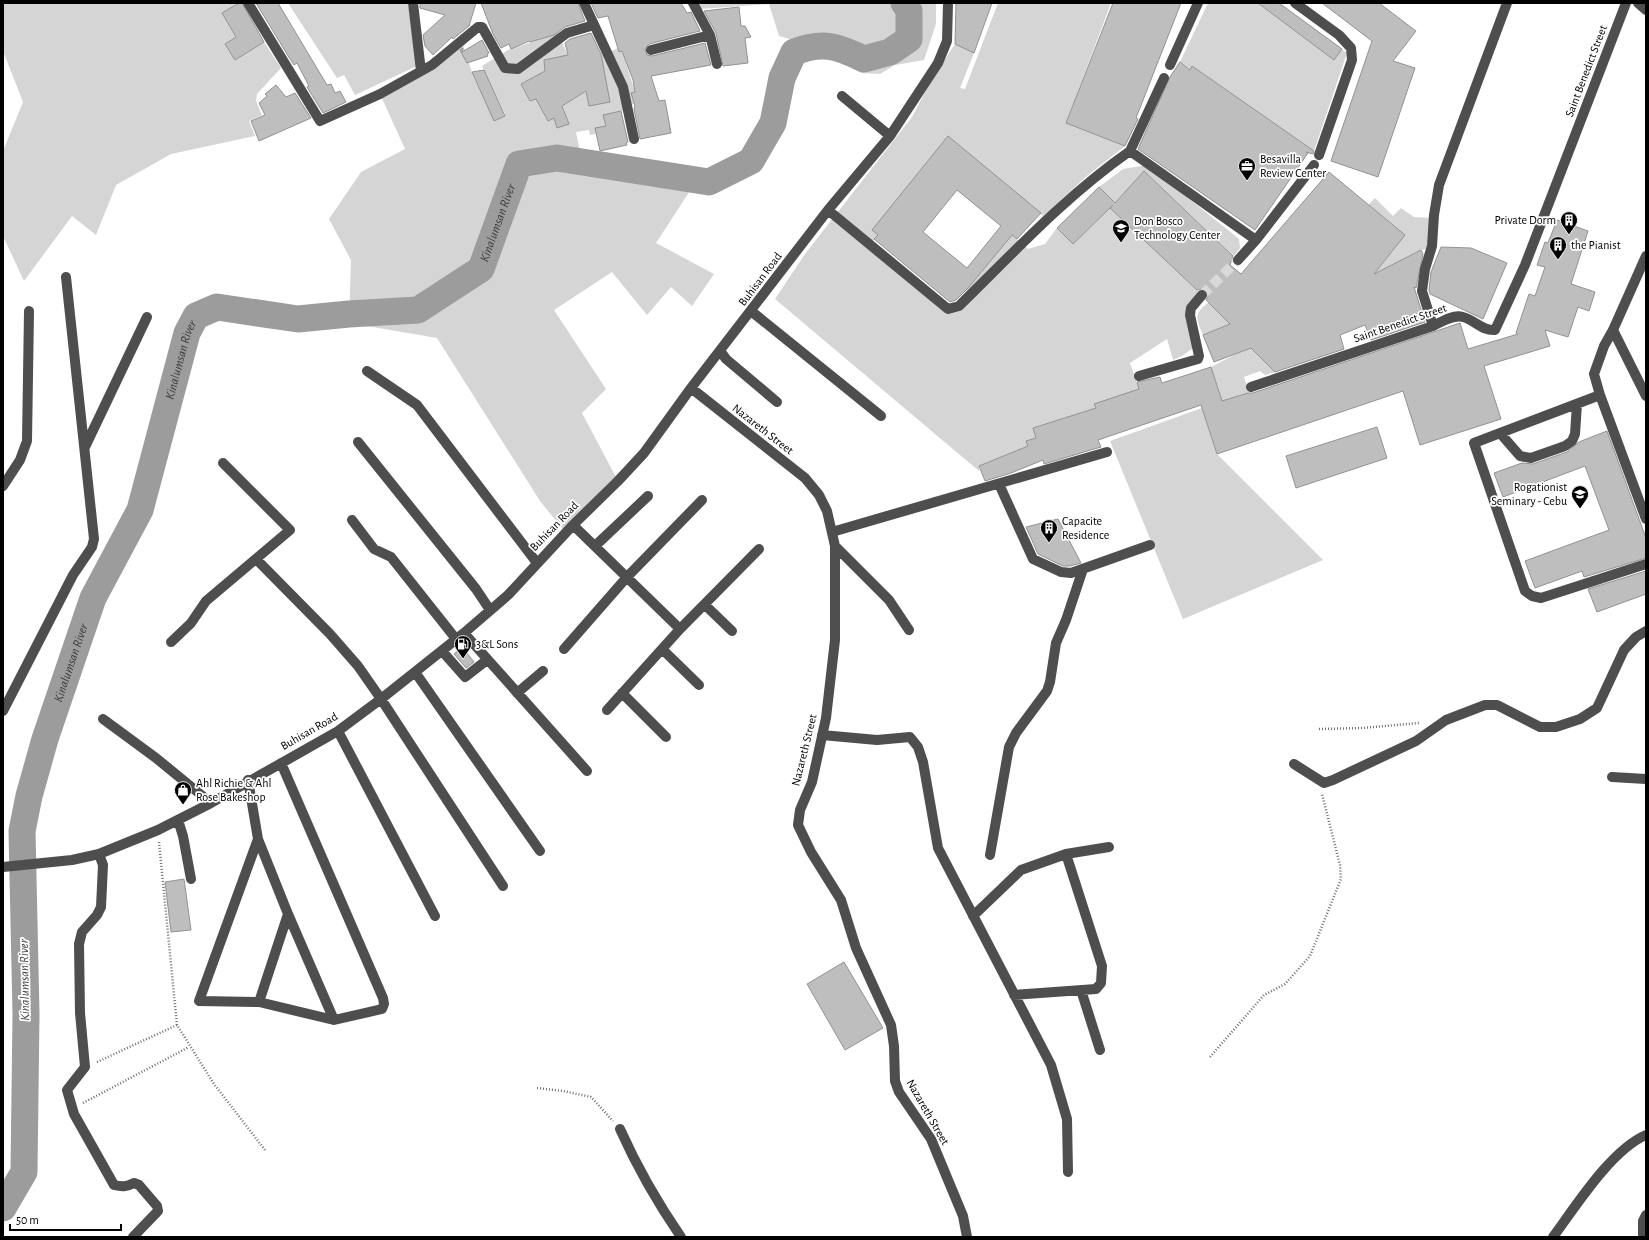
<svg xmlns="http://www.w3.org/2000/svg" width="1649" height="1240" font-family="'Alegreya Sans',sans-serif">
<rect width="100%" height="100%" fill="#fff"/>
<path fill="#d5d5d5" d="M 3,3 L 234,3 L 235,5 L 222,13 L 236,38 L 225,44 L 235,60 L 264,42 L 281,68 L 257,94 L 256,101 L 262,115 L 249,121 L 255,136 L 171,154 L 116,185 L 96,235 L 72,216 L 24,281 L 3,236 L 3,151 L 23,102 L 3,51 Z
M 288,3 L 408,3 L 417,66 L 355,95 L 344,75 L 337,78 Z
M 698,3 L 936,3 L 936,24 L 924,60 L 895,65 L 880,74 L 862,73 L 820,53 L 811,45 L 779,36 L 769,4 L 701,9 Z
M 998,3 L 1111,3 L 1066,123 L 1125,146 L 1088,175 L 1043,216 L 948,136 L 873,241 L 952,308 L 1012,235 L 1028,249 L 1045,244 L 1057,228 L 1073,244 L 1110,208 L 1200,293 C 1173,322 1194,318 1193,348 L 1182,356 L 1173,360 L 1167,339 L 1130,363 L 1139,389 L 1095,404 L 1106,437 L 1099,440 L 1089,410 L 1033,428 L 1036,438 L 1026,441 L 1028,446 L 979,466 L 979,471 L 775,299 L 805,254 L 912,117 L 931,81 L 955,44 L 974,53 L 960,88 L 965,89 Z
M 1208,3 L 1279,3 L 1347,53 L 1314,151 L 1192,66 L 1190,69 L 1180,62 Z
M 558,33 L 568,56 L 544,60 L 546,71 L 521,84 L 530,101 L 536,99 L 548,121 L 565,111 L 559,101 L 575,98 L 587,91 L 585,62 L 621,47 L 635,92 L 632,93 L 635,103 L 622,111 L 604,115 L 607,132 L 590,135 L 589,130 L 576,132 L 580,152 L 589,154 L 589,158 L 576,161 L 697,180 L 656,243 L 714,274 L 692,306 L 671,287 L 647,315 L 612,272 L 554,310 L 606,389 L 582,413 L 618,481 L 566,533 L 540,501 L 437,338 L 349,323 L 351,260 L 329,219 L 361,172 L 405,149 L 380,94 L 461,39 L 474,78 L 495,121 L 505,114 L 482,66 L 508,50 Z
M 1147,165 L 1239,239 L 1240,248 L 1234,256 L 1144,171 L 1115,203 L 1099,187 L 1123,169 Z
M 1375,198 L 1393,216 L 1401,208 L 1414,217 L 1431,218 L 1430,248 L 1421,250 L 1374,274 L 1405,235 L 1368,205 Z
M 1209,302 L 1247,340 L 1246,342 L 1263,360 L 1290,333 L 1276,372 L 1265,375 L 1260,371 L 1244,377 L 1249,393 L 1202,408 L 1217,454 L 1323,560 L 1183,619 L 1110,441 L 1202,408 L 1221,399 L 1211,367 L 1236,354 L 1225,326 L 1203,335 C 1196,318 1193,314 1209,302 Z"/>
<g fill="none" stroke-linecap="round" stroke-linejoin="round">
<path stroke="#9c9c9c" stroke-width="27" id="s1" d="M 3,1208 L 24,1172 L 26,1014 L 22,831 L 29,796 L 45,739 L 93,598 L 140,510 L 187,333 L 196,316 L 217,307 L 298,319 L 349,314 L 418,310 L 481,269 L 519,164 L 557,158 L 709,182 L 751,161 L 773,123 L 782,78 L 794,52 C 823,41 837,46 864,59 L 890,52 L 909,39 L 909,10 L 904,3"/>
</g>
<path fill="#bebebe" stroke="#929292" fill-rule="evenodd" d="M 239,3 L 242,3 L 264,42 L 235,60 L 225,44 L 236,37 L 222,13 Z
M 256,3 L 278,3 L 327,85 L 331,84 L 335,93 L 340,91 L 346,102 L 323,113 L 307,87 L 309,86 L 297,63 L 294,65 L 290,59 Z
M 420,3 L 476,3 L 469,26 L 453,39 L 452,37 L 433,55 L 425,46 L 423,35 L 445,15 L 420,8 Z
M 481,3 L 578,3 L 585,21 L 565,27 L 554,35 L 530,42 L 529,41 L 511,49 L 509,44 L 501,48 L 493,34 Z
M 591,3 L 681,3 L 687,13 L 691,12 L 700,31 L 649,44 L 645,49 L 647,55 L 652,56 L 705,43 L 711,65 L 651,76 L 659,101 L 665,100 L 671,133 L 640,139 L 634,109 L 635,106 L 631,93 L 635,92 L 633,80 L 622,51 L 619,52 L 608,16 L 598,18 Z
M 956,3 L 992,3 L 974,53 L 955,44 Z
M 1113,3 L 1181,3 L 1136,118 L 1138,119 L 1125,146 L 1066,123 Z
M 1258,3 L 1279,3 L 1342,49 L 1334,60 Z
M 1322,3 L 1379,3 L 1416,31 L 1393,61 L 1415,68 L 1378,177 L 1331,161 L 1372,41 Z
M 739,7 L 741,26 L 745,26 L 751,37 L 745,38 L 748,63 L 723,66 L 716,33 L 704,11 Z
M 591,33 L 601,54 L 610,102 L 589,106 L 586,91 L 562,106 L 569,124 L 557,128 L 554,118 L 548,121 L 536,99 L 530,101 L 521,84 L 545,71 L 544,60 L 568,55 L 565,43 L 570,39 Z
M 482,40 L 489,53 L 487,54 L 488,56 L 467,63 L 460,50 L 463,48 L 462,52 Z
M 1180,62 L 1190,70 L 1192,66 L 1314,151 L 1313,154 L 1306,152 L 1308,153 L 1255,230 L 1138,149 L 1170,77 Z
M 484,70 L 505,116 L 494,121 L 472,72 Z
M 276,85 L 286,97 L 295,93 L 311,118 L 259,141 L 251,121 L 265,115 L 259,103 L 267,96 L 265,94 Z
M 621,111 L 628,142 L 626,143 L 627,145 L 600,151 L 595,128 L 606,126 L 603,115 Z
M 948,136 L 1041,213 L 1017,239 L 1012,235 L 969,287 L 956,300 L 950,302 L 874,239 L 878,235 L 872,230 ZM 957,190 L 1001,226 L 967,268 L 923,232 Z
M 1144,171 L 1233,256 L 1230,265 L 1241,274 L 1329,172 L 1405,235 L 1374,274 L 1421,250 L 1423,254 L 1416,288 L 1414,287 L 1425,322 L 1371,340 L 1365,325 L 1340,335 L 1344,349 L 1275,372 L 1251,348 L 1214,362 L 1203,335 L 1230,324 L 1206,300 L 1208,296 L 1206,290 L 1203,289 L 1197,290 L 1110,208 L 1113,205 L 1073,244 L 1057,228 L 1099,187 L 1115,203 Z
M 1557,220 L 1588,231 L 1571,284 L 1595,292 L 1589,311 L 1578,307 L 1568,337 L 1545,330 L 1550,346 L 1484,366 L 1501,419 L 1420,445 L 1403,391 L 1217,454 L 1201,405 L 1098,440 L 1101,447 L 1044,464 L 1043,460 L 1011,473 L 985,481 L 979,466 L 1028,446 L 1026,441 L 1036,438 L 1033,428 L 1096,408 L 1094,404 L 1139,389 L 1137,382 L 1160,377 L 1162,383 L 1211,367 L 1222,401 L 1248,393 L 1253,393 L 1460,323 L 1468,349 L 1518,334 L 1516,333 L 1529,294 L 1535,296 L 1545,267 L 1537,265 L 1545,242 L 1548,243 Z
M 1441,247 L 1471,248 L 1507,263 L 1483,319 L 1430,294 L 1429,290 L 1431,272 Z
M 1377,427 L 1387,458 L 1296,488 L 1286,456 Z
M 1607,431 L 1646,538 L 1646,558 L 1584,577 L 1582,571 L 1535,588 L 1525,561 L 1609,530 L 1585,466 L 1503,497 L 1494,473 L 1522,463 L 1533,464 L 1567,452 L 1579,442 Z
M 1058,519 L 1081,563 L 1070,566 L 1063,566 L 1038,554 L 1026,527 Z
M 1646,571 L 1646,594 L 1597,612 L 1588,589 Z
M 462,647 L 474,662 L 466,668 L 454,654 Z
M 184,879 L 191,930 L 171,932 L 165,882 Z
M 844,962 L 883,1028 L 845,1050 L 807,984 Z"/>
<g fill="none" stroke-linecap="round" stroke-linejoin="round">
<path stroke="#d9d9d9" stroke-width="10" stroke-dasharray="10 5" stroke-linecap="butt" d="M 1202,295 L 1238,260"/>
<path stroke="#707070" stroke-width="2.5" stroke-dasharray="1 2" stroke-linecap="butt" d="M 1319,729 L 1362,728 L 1419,723
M 159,842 L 177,1025 L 214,1084 L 265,1150
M 1210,1057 L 1264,995 L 1285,984 L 1310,956 L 1341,879 L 1340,865 L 1322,794
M 97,1062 L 177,1025
M 537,1088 L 563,1091 L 591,1097 L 613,1121
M 83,1103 L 189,1047"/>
<path stroke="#4e4e4e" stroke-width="10" d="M 248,3 L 320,121 L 380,94 L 432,65 L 478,27 L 482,27 L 505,68 L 518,69 L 567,33 L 594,25
M 413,3 L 421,71
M 584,3 L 623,87 L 634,139
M 693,3 L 710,35 L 717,64
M 1295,3 L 1339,35 L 1351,48 L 1352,60 L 1319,155
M 1638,3 L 1646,10
M 651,50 L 710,35
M 1170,65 L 1198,3
M 842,96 L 890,136
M 1130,151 L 1164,78
M 828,210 L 948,309 L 959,306 C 1014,252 1067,195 1130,151 L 1256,240
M 1646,256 L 1613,330 L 1604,346 L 1594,374 L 1600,395 L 1474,443 L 1525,591 L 1532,596 L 1541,598 L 1646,564
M 1238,260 L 1256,240 L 1314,165
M 751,311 L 881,416
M 1433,326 L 1422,291 L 1425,269 L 1432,246 L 1434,215 L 1439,185 L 1507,3
M 1613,330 L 1646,396
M 721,352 L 726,359 L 777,402
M 367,371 L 417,405 L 537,563
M 1139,376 L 1198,359 L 1199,356 L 1190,315 L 1191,308 L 1202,295
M 1251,387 L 1433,326 C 1441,322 1453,314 1463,317 C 1475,320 1482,331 1495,330 L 1525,265 L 1626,3
M 691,388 L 805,478 L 819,495 L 827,511 L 835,546 L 835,640 L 826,718 L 812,782 L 800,810 L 798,825 L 811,852 L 841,900 L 856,948 L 891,1025 L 894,1046 L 895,1081 L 899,1092 L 931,1139 L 963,1216 L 967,1237
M 1600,395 L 1646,519
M 1500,433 L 1520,456 L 1531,458 L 1565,446 L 1572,441 L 1575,434 L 1577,404
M 358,442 L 476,589 L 490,610
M 85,447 L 147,317
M 999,484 L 1033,559 L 1061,572 L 1071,573 L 1150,545
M 3,486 L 20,460 L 27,441 L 29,311
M 352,520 L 374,549 L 391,557 L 456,639
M 573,525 L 680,629
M 832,532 L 1107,452
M 595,546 L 648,496
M 835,546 L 889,600 L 909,630
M 257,560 L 330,634 L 358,666 L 381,699 L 503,886
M 705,605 L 732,631
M 464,633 L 587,771
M 171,642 L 191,623 L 206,601 L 290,530 L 223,463
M 564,649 L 627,577 L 702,500
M 662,649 L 699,685
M 442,651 L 465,677 L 487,660
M 415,672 L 540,851
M 517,693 L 543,671
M 622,693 L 666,737
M 607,710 L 680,629 L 759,549
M 3,711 L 73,575 L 92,547 L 94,539 L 66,277
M 103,719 L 156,758 L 211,803
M 338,731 L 435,916
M 822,735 L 877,740 L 910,737 L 918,747 L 923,762 L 938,848 L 1051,1065 L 1067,1119 L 1068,1172
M 1294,764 L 1324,783 L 1333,780 L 1416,741 L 1446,720 L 1485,705 L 1497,705 L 1540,727 L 1556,727 L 1580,719 L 1597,708 L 1624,650 L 1636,637 L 1646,631
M 1612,777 L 1646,779
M 248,780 L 258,839 L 288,914 L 334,1020
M 178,820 L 183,836 L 191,879
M 258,839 L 199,1001 L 259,1002 L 334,1020 L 382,1009 L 384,1004 L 383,998 L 281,763
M 99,854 L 103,865 L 101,907 L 97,915 L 82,932 L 79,944 L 80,1013 L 85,1067 L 67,1090 L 74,1114 L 114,1185 C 122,1187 126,1187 134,1183 L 139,1185 L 157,1206 L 158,1211 L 133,1237
M 990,855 L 1009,747 L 1016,733 L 1047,691 L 1050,682 L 1056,643 L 1066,620 L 1083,569
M 3,867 L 72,860 L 99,854 L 158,830 L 211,803 L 338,731 L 381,699 L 464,633 L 508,595 L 573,525 L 618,481 L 644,453 L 691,388 L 828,210 L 890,136 L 938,63 L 947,41 L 948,3
M 973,916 L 1021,870 L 1066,854 L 1109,847
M 1081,990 L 1100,1050
M 1014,995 L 1096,989 L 1101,983 L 1102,966 L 1066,854
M 259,1002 L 288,914
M 620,1129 C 637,1167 657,1202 681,1237
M 1553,1237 C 1576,1206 1611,1150 1646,1135
M 1646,1237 L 1643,1235 L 1643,1221 L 1646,1215"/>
</g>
<defs>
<g id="office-pin" transform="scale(0.9)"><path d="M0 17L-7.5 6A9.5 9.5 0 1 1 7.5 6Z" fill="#000" stroke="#fff"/><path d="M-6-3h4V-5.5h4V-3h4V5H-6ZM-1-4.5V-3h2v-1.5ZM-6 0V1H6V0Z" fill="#fff"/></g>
<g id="building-pin" transform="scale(0.9)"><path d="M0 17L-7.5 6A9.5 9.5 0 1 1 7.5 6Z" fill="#000" stroke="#fff"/><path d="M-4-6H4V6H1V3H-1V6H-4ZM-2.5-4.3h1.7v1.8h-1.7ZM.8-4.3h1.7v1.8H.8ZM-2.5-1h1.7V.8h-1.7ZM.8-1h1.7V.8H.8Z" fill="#fff"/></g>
<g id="university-pin" transform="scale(0.9)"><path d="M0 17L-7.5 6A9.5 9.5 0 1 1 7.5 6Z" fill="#000" stroke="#fff"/><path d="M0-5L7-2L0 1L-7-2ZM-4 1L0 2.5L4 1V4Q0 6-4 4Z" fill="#fff"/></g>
<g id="fuel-pin" transform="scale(0.9)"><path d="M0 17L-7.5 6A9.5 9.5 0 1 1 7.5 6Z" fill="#000" stroke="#fff"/><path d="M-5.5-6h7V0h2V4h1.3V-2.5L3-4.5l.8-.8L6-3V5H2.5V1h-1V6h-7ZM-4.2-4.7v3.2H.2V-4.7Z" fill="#fff"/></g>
<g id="shop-pin" transform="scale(0.9)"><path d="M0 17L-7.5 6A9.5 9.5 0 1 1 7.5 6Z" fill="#000" stroke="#fff"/><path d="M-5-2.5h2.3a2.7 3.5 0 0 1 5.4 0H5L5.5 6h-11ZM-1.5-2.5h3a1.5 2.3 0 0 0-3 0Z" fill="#fff"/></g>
</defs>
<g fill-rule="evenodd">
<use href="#office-pin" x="1247" y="166"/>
<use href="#building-pin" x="1569" y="220"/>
<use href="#university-pin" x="1121" y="228"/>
<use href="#building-pin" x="1558" y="245"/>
<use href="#university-pin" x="1580" y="494"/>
<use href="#building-pin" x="1049" y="528"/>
<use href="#fuel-pin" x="463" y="644"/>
<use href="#shop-pin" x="183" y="790"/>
</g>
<g text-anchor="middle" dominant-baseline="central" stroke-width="3.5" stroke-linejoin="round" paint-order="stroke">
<g font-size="12" fill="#000" stroke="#fff">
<text transform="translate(1586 71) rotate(-69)">Saint Benedict Street</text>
<text transform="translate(760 279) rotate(-53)">Buhisan Road</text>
<text transform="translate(1400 323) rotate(-19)">Saint Benedict Street</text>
<text transform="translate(763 429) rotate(38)">Nazareth Street</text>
<text transform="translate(554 526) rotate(-46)">Buhisan Road</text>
<text transform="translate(309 731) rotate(-30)">Buhisan Road</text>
<text transform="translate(804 750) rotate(-76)">Nazareth Street</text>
<text transform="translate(928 1112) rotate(60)">Nazareth Street</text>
</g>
<g font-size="12" fill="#000" stroke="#fff" text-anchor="start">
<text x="1260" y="159">Besavilla<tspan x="1260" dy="14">Review Center</tspan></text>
<text x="1556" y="220" text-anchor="end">Private Dorm</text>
<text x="1134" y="221">Don Bosco<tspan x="1134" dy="14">Technology Center</tspan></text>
<text x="1571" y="245">the Pianist</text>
<text x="1567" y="487" text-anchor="end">Rogationist<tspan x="1567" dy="14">Seminary - Cebu</tspan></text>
<text x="1062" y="521">Capacite<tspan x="1062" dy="14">Residence</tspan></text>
<text x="476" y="644">3&amp;L Sons</text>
<text x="196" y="783">Ahl Richie &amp; Ahl<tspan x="196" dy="14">Rose Bakeshop</tspan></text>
</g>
<g font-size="13" font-style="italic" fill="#3d3d3d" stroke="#fff">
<text stroke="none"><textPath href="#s1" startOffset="1278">Kinalumsan River</textPath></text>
<text stroke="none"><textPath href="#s1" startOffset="882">Kinalumsan River</textPath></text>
<text stroke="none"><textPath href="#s1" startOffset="558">Kinalumsan River</textPath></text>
<text transform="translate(25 980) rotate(-91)">Kinalumsan River</text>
</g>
</g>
<rect width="1649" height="1240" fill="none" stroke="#000000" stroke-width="8"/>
<path d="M10 1224v6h111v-6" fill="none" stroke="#000000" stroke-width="2"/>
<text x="16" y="1224" font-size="12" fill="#000000" stroke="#ffffff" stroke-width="3" paint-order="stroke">50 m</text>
</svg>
